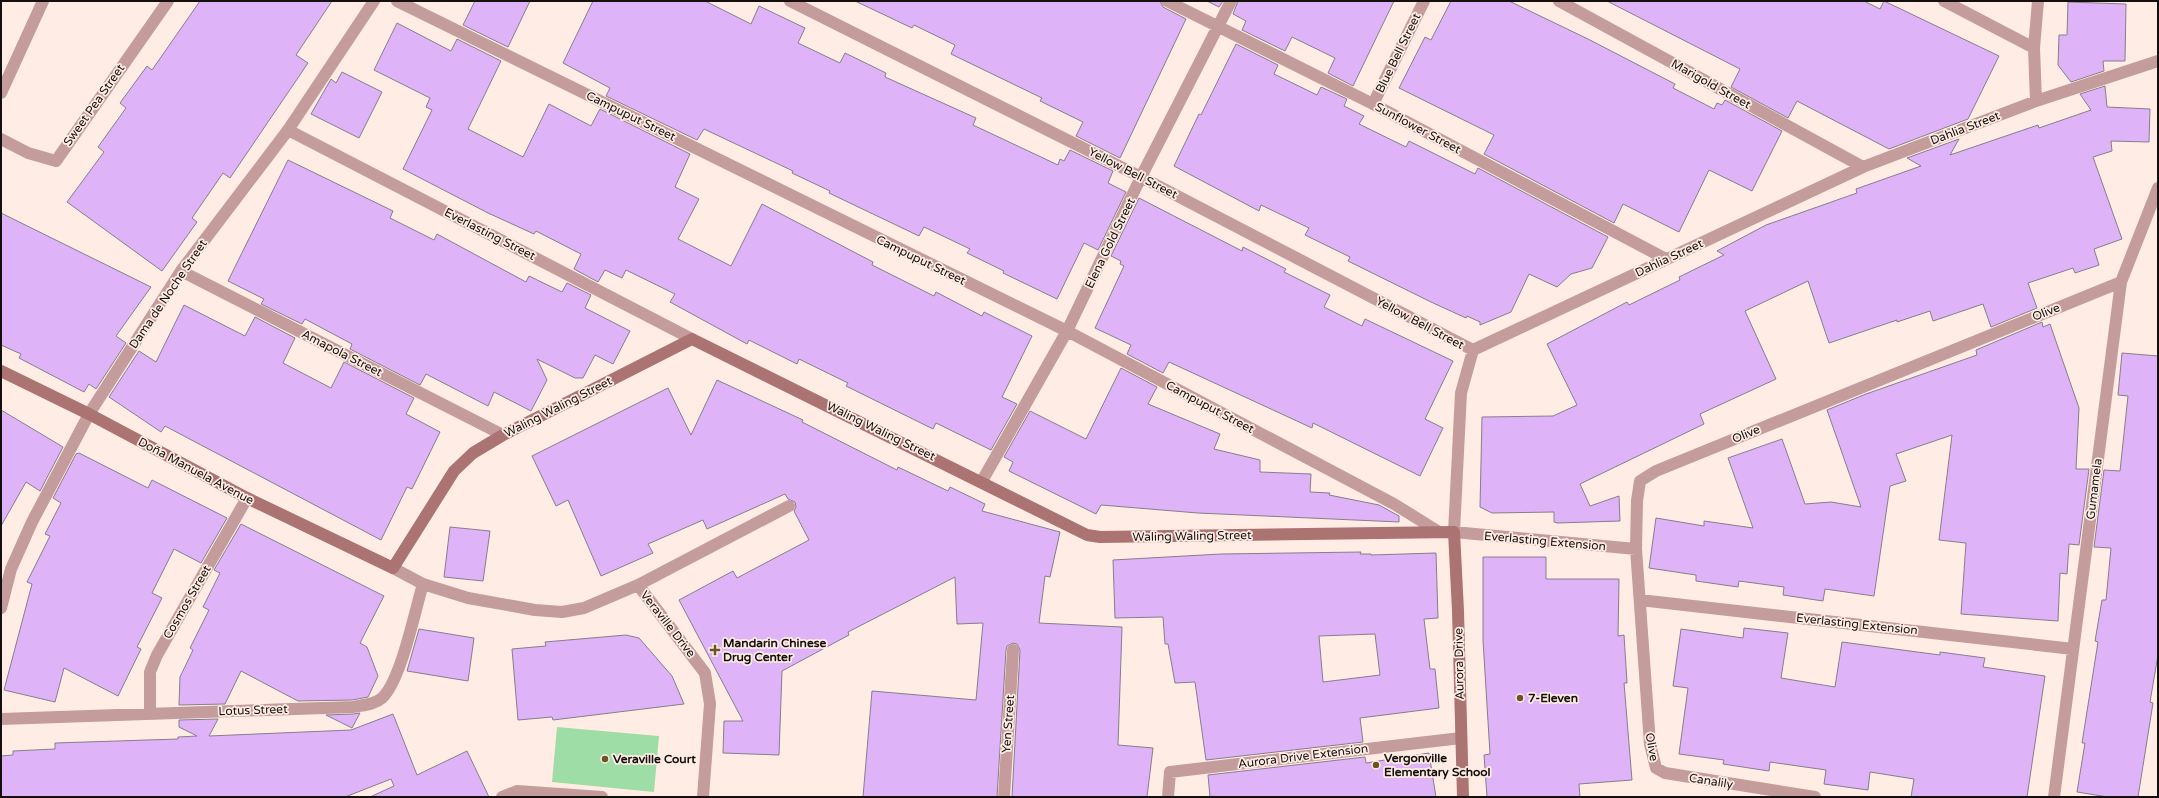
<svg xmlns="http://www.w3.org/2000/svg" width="2159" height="798" font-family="'Varela Round',sans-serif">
<rect width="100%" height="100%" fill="#ffede5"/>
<path fill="#9edda5" d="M 557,727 L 659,736 L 654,792 L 552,782 Z"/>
<path fill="#dfb3f8" stroke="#867e8b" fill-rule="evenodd" d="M 200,1 L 332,1 L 296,55 L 308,63 L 230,178 L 223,173 L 192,218 L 197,222 L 162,271 L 67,202 L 104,152 L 98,147 L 126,108 L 120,103 L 147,66 L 152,70 Z
M 475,1 L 530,1 L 508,47 L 463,25 Z
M 593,1 L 705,1 L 751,24 L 759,6 L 805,28 L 798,43 L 840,63 L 845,53 L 886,73 L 885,77 L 976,118 L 973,125 L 1058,165 L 1060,159 L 1064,161 L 1070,150 L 1113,171 L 1108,183 L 1126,192 L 1098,250 L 1084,243 L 1057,299 L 1003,273 L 1004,271 L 967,253 L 970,249 L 924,227 L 919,236 L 829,193 L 830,191 L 792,173 L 793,171 L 704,129 L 697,140 L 606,96 L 610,88 L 563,63 Z
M 855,1 L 1160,1 L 1163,7 L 1186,19 L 1120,158 L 1076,136 L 1083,122 L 1040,101 L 1042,98 L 951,54 L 955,45 L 914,25 L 912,28 Z
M 1207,1 L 1223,1 L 1219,7 Z
M 1238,1 L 1394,1 L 1353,86 L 1328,73 L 1335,58 L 1292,37 L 1285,51 L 1242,30 L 1246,21 L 1233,14 Z
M 1451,1 L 1509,1 L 1588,39 L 1675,84 L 1673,88 L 1714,109 L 1717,103 L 1722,105 L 1725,100 L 1782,131 L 1752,191 L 1709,170 L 1679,232 L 1623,204 L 1614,223 L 1484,154 L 1494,135 L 1399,88 L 1425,37 L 1431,40 Z
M 1607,1 L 1864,1 L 1880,9 L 1884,1 L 1999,56 L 1968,119 L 1889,149 L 1797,101 L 1788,118 L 1731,87 L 1740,69 Z
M 2068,2 L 2126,4 L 2125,61 L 2103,61 L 2104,71 L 2071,82 L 2058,65 L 2059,35 L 2067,35 Z
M 397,23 L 451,51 L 457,39 L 501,61 L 468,129 L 523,157 L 549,104 L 591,126 L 600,109 L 690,154 L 675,187 L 699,199 L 678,239 L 731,266 L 762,204 L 873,262 L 872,265 L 934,296 L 936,292 L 982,316 L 984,312 L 1032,336 L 1002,397 L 1017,404 L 991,450 L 936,423 L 933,429 L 846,386 L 848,383 L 799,359 L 797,364 L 749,340 L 747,344 L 670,302 L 675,294 L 626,270 L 622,278 L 605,270 L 598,282 L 574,269 L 581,254 L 536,231 L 534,234 L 488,213 L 403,169 L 432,110 L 426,107 L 430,98 L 374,70 Z
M 1236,44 L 1278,65 L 1274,74 L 1317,95 L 1321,87 L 1347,99 L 1344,106 L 1364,116 L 1359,124 L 1406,147 L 1409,141 L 1475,174 L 1478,168 L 1608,237 L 1592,268 L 1571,274 L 1557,287 L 1529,274 L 1511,312 L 1480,325 L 1480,322 L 1467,316 L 1466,318 L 1431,302 L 1348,261 L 1350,257 L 1305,235 L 1309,228 L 1261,205 L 1259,211 L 1174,166 L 1199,114 L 1201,115 Z
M 342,72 L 382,92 L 359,138 L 311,114 L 331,79 L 336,83 Z
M 2105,86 L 2107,107 L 2150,109 L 2149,142 L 2111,141 L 2112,151 L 2093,157 L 2122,239 L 2094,249 L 2099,265 L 2075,273 L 2073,268 L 2028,283 L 2037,308 L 1991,327 L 1983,304 L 1933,321 L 1930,311 L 1897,322 L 1897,320 L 1829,343 L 1808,281 L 1745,311 L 1776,379 L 1700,414 L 1704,424 L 1580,484 L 1590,506 L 1619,496 L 1620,521 L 1557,523 L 1554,522 L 1554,512 L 1492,513 L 1480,507 L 1482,417 L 1553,416 L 1577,405 L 1547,344 L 1627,302 L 1629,305 L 1680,280 L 1679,277 L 1724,255 L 1717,251 L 1766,225 L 1857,193 L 1856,189 L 1921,166 L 1907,158 L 1959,139 L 1950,155 L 2038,125 L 2039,128 L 2091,110 L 2080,94 Z
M 288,160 L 393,211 L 390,218 L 434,240 L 437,234 L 526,282 L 529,276 L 562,292 L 567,283 L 591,295 L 585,308 L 630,331 L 613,364 L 595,355 L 583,378 L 575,378 L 537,359 L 547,380 L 531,411 L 494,392 L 488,406 L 426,374 L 420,385 L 350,349 L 352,344 L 305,319 L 302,324 L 261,304 L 264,299 L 228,281 Z
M 1139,198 L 1242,251 L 1243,247 L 1286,269 L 1284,272 L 1330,295 L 1324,307 L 1362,326 L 1365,319 L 1453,361 L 1425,419 L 1443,428 L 1420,476 L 1313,423 L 1312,428 L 1169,362 L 1163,373 L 1127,354 L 1131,345 L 1095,328 L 1124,266 L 1120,264 L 1121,261 L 1111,256 Z
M 1,213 L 151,287 L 116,336 L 126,343 L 96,389 L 89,384 L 84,392 L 19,358 L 21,354 L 1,345 Z
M 184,305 L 245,336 L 255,317 L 295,338 L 283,363 L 331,388 L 344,362 L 414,398 L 406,414 L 440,432 L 412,489 L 407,487 L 381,540 L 165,426 L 161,432 L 109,397 L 139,351 L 156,362 Z
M 2042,322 L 2043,327 L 2050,324 L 2079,408 L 2076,469 L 2089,469 L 2079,545 L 2069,544 L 2067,574 L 2060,573 L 2058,621 L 1961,614 L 1966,543 L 1939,540 L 1952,435 L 1896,454 L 1906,481 L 1890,486 L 1874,596 L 1825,589 L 1823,601 L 1783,595 L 1784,587 L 1739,581 L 1738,587 L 1696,581 L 1696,575 L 1649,568 L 1656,518 L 1704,526 L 1704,521 L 1753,528 L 1728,458 L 1782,439 L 1805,504 L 1831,502 L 1861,507 L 1827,410 L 1866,394 L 1977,355 L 1976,350 Z
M 2122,353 L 2158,356 L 2158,655 L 2150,702 L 2153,703 L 2138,797 L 2108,797 L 2077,792 L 2085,743 L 2082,743 L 2098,642 L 2095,641 L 2102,600 L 2106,600 L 2111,548 L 2094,547 L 2104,470 L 2120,471 L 2128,396 L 2118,395 Z
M 1121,368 L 1157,387 L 1148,404 L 1220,434 L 1214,449 L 1260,460 L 1260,472 L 1311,474 L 1310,492 L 1330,493 L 1329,495 L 1379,505 L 1399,516 L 1399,522 L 1198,513 L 1101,505 L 1096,514 L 1009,471 L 1013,462 L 1004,457 L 1030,411 L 1086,439 Z
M 717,380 L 803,420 L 802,422 L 897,470 L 898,467 L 948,491 L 950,487 L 985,504 L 982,511 L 1060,532 L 1050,577 L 1045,576 L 1039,623 L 1122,627 L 1118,745 L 1153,748 L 1147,797 L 1012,797 L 1020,650 L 1017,644 L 1013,643 L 1007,646 L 1006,650 L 997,797 L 863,797 L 872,691 L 976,700 L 983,623 L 957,624 L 955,577 L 848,632 L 849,635 L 782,671 L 779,755 L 723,753 L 724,721 L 743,721 L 679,600 L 733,571 L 737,578 L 809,540 L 794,511 L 796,507 L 795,502 L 788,499 L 785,494 L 707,529 L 703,520 L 648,544 L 653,553 L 601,576 L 568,500 L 556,506 L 532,456 L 668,388 L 691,435 Z
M 1,410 L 63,447 L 40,491 L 26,482 L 1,526 Z
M 79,453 L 148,488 L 152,480 L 227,518 L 201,563 L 174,549 L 152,593 L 162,598 L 137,647 L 141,649 L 118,696 L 64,668 L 55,702 L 4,690 L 32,584 L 27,582 L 50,536 L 45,534 L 61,503 L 53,498 L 76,454 Z
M 241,524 L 384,596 L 360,643 L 367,647 L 378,676 L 368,697 L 352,700 L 298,701 L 241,671 L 225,704 L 179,705 L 180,677 L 193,650 L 190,648 L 209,610 L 203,607 L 220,573 L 214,570 Z
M 450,527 L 490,531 L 483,581 L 444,577 Z
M 1361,552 L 1360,554 L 1371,554 L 1371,555 L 1436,553 L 1438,618 L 1424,619 L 1430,669 L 1435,669 L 1439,708 L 1360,718 L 1363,742 L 1206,760 L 1195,682 L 1175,683 L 1168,644 L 1165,644 L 1163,617 L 1115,618 L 1113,560 L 1221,554 ZM 1375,634 L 1380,675 L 1323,682 L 1319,636 Z
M 1483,557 L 1546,557 L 1546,579 L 1619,579 L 1618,636 L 1624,635 L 1627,683 L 1624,683 L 1632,780 L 1579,784 L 1580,797 L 1487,797 L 1484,755 L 1490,754 L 1483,640 Z
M 1744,628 L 1788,633 L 1781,678 L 1835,687 L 1842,642 L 1940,655 L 1940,652 L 1985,658 L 1983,667 L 2045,676 L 2027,797 L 1911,797 L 1914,779 L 1870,772 L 1868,790 L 1824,784 L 1826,770 L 1770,762 L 1769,771 L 1723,764 L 1724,760 L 1679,754 L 1688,688 L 1673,686 L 1681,629 L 1743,638 Z
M 419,629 L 474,638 L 468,681 L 407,671 Z
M 626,635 L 639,638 L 672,676 L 684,704 L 553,720 L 552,717 L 518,720 L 512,649 L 546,646 L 545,642 Z
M 360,713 L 352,728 L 326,715 L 353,714 Z
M 393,714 L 417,775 L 467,751 L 489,797 L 370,797 L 394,786 L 391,779 L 345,797 L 1,797 L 1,756 L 13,755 L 13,751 L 55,749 L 55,743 L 178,739 L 178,737 L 197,736 L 179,727 L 179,720 L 218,719 L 209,736 L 351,730 Z
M 1429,753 L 1436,797 L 1210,797 L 1208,775 L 1365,757 L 1366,763 Z"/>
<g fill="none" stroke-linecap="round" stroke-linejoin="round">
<path stroke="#c49c9b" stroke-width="12" d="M 397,1 L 1067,331 L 1394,504 L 1439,532
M 790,1 L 1141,177 L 1473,350
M 1167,1 L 1373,104 L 1666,259
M 1559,1 L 1863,167
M 1944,1 L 2034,48
M 1,93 L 43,1
M 2036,101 L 2034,48 L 2038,1
M 1373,104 L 1424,1
M 288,130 L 692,339
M 1,139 L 28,153 L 56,161 L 168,1
M 181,271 L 503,435
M 982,481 L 1067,331 L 1141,177 L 1231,1
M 1636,549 L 1454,532 L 1461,393 L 1473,350 L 1863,167 L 2036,101 L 2158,61
M 393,568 L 423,584 L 468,598 L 535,610 L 562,612 L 584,608 L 638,585 L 789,506
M 638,585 L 705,673 L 710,704 L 703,797
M 1640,600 L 2073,649
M 1,608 L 11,569 L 32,522 L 89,414 L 181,271 L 288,130 L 374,1
M 150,713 L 150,672 L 157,655 L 247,498
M 1,719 L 353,707 C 362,705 374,705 382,698 C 401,681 415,610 423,584
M 502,797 L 517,791 L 602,797
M 1004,797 L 1013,650
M 1168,797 L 1170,772 L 1461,738
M 1815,797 L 1665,773 L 1656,768 L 1650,744 L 1636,549 L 1637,501 L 1640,481 L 1656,471 L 2121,282
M 2054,797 L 2121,282 L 2158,188"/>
<path stroke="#ab7371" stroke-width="12" d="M 1,371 L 89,414 L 247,498 L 393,568 L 454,471 L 473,453 L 503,435 L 692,339 L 1087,535 L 1100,537 L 1454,532 L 1458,611 L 1463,797"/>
</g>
<g fill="#695524" stroke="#ffede5" stroke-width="1.5">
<path d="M713 644h4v4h4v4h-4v4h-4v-4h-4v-4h4z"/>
<circle cx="1520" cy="698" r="4"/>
<circle cx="605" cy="759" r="4"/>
<circle cx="1376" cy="765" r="4"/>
</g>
<g text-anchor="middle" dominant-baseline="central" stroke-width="3.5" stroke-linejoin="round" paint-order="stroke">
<g font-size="12" fill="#15100d" stroke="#ffede5">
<text transform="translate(1398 53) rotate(-64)">Blue Bell Street</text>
<text transform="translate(1711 84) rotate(29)">Marigold Street</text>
<text transform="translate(94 105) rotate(-55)">Sweet Pea Street</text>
<text transform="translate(631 116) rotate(26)">Campuput Street</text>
<text transform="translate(1418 128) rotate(28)">Sunflower Street</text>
<text transform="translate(1965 128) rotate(-21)">Dahlia Street</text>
<text transform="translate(1133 173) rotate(27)">Yellow Bell Street</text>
<text transform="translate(490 234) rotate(27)">Everlasting Street</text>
<text transform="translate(1110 243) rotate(-64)">Elena Gold Street</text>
<text transform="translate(1669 258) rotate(-25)">Dahlia Street</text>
<text transform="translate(921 260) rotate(26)">Campuput Street</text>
<text transform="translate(168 294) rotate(-56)">Dama de Noche Street</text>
<text transform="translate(2046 312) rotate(-22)">Olive</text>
<text transform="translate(1420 323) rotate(28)">Yellow Bell Street</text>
<text transform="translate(342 353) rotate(27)">Amapola Street</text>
<text transform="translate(558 407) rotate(-27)">Waling Waling Street</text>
<text transform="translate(1210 407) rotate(28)">Campuput Street</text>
<text transform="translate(881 431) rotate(26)">Waling Waling Street</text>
<text transform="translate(1746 434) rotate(-23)">Olive</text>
<text transform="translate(196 471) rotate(28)">Doña Manuela Avenue</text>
<text transform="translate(2094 489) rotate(-83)">Gumamela</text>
<text transform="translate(1192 536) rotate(-1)">Waling Waling Street</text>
<text transform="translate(1545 541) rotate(5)">Everlasting Extension</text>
<text transform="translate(187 602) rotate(-60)">Cosmos Street</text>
<text transform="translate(668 624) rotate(52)">Veraville Drive</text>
<text transform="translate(1857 624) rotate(6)">Everlasting Extension</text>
<text transform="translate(1459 664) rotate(-91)">Aurora Drive</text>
<text transform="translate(253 710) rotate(-2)">Lotus Street</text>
<text transform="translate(1008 724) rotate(-86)">Yen Street</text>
<text transform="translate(1652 747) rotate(80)">Olive</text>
<text transform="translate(1303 756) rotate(-7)">Aurora Drive Extension</text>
<text transform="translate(1711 781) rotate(9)">Canalily</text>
</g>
<g font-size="12" font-weight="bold" fill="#15100d" stroke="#ffede5" text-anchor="start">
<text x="723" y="643">Mandarin Chinese<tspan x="723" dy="14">Drug Center</tspan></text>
<text x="1528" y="698">7-Eleven</text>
<text x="1384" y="758">Vergonville<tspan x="1384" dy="14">Elementary School</tspan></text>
<text x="613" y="759">Veraville Court</text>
</g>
</g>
<rect width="2159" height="798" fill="none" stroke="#15100d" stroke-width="4"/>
</svg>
